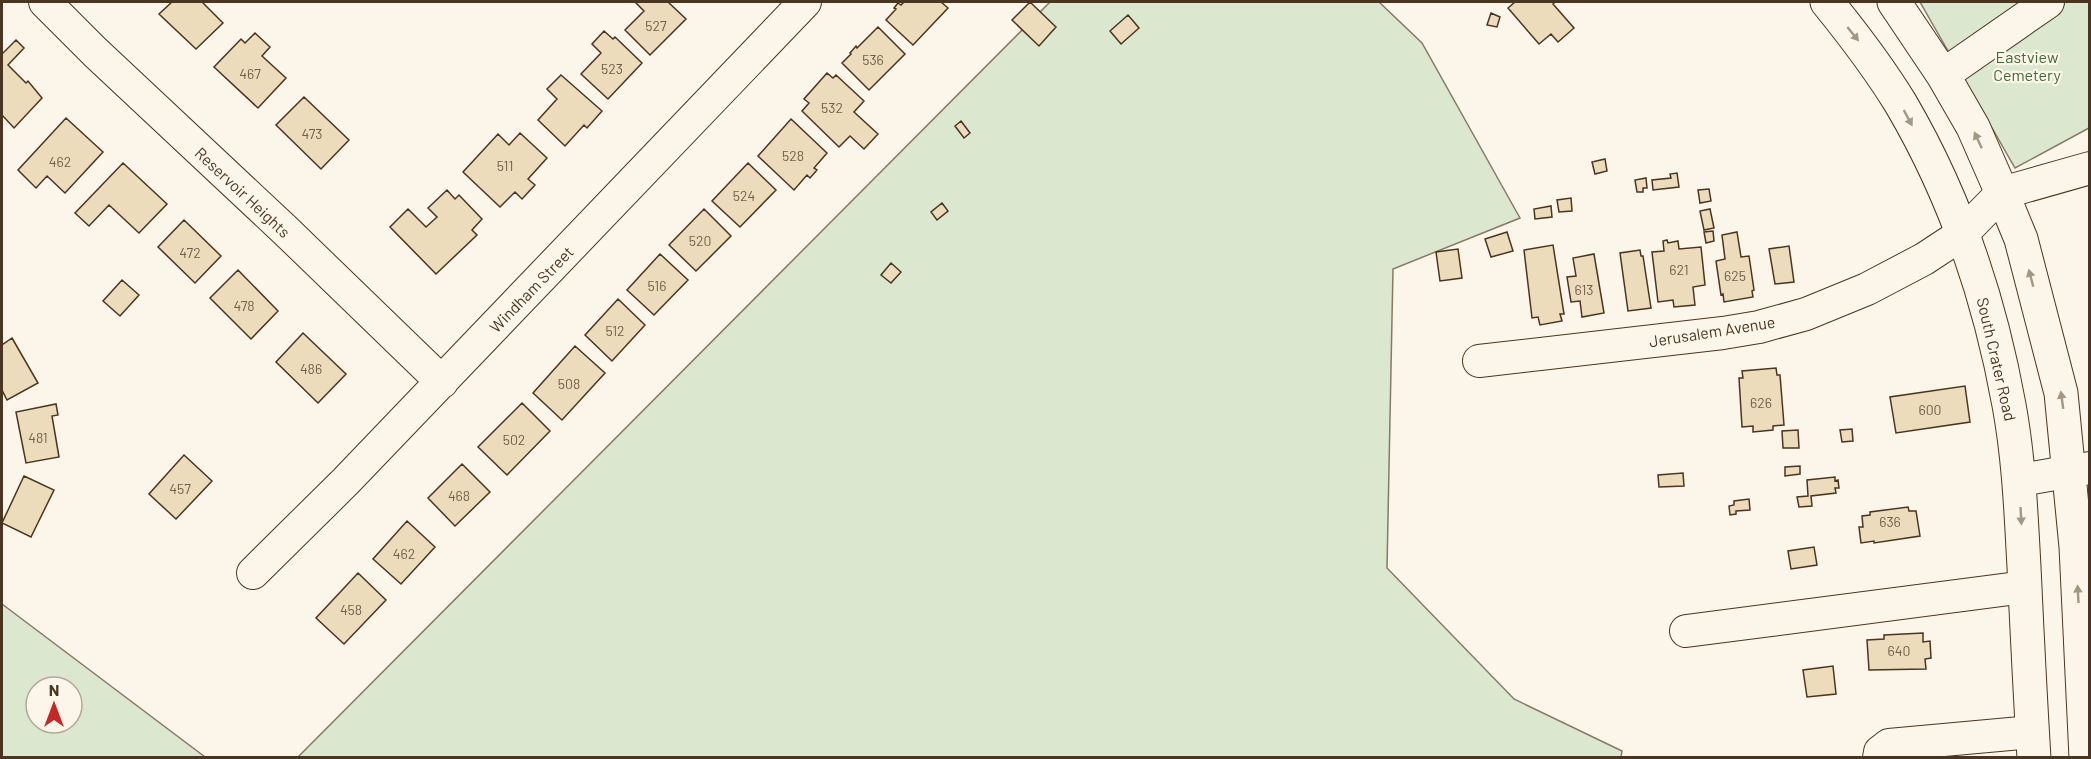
<svg xmlns="http://www.w3.org/2000/svg" width="2091" height="759" font-family="Barlow,sans-serif">
<rect width="100%" height="100%" fill="#fbf6e9"/>
<path fill="#dce7d0" stroke="#887966" stroke-width="1.5" fill-rule="evenodd" d="M 1050,2 L 1379,2 L 1422,43 L 1520,218 L 1393,269 L 1387,568 L 1514,699 L 1622,751 L 1621,757 L 297,758 Z
M 1920,2 L 2089,2 L 2089,128 L 2015,168 Z
M 2,604 L 205,757 L 2,757 ZM 36,687 L 72,687 L 72,723 L 36,723 Z"/>
<path fill="#ecdcbc" stroke="#4a3520" stroke-width="1.5" d="M 172,2 L 202,2 L 223,23 L 196,49 L 159,14 Z
M 635,2 L 668,2 L 686,19 L 650,55 L 625,30 L 644,11 Z
M 904,2 L 941,2 L 948,8 L 913,45 L 886,20 L 896,9 L 894,8 L 898,3 L 901,5 Z
M 1030,2 L 1056,27 L 1039,46 L 1012,20 Z
M 1515,2 L 1555,2 L 1553,4 L 1574,28 L 1558,42 L 1551,34 L 1539,44 L 1508,8 Z
M 1491,13 L 1500,17 L 1497,27 L 1487,25 Z
M 1128,15 L 1139,28 L 1121,44 L 1110,31 Z
M 878,27 L 905,54 L 869,90 L 842,63 L 851,54 L 850,53 L 856,46 L 857,48 Z
M 604,31 L 613,39 L 615,37 L 642,63 L 608,99 L 581,74 L 601,53 L 592,44 Z
M 255,33 L 270,47 L 262,56 L 286,78 L 258,108 L 214,67 L 241,39 L 245,43 Z
M 16,40 L 24,48 L 8,65 L 26,83 L 28,81 L 42,98 L 14,128 L 2,115 L 2,54 Z
M 827,73 L 833,78 L 836,75 L 864,101 L 854,112 L 878,134 L 864,149 L 850,136 L 839,147 L 802,111 L 809,103 L 804,99 Z
M 561,75 L 602,111 L 587,128 L 584,125 L 565,146 L 538,120 L 557,99 L 547,89 Z
M 304,97 L 349,140 L 321,169 L 276,125 Z
M 66,118 L 103,152 L 65,193 L 47,176 L 36,188 L 18,170 Z
M 791,119 L 827,153 L 814,168 L 817,170 L 810,178 L 807,175 L 794,190 L 758,156 Z
M 961,121 L 970,133 L 964,138 L 955,126 Z
M 520,133 L 547,158 L 528,179 L 535,185 L 522,199 L 515,192 L 500,207 L 463,172 L 498,134 L 509,145 Z
M 1605,159 L 1607,171 L 1595,174 L 1592,162 Z
M 123,163 L 167,204 L 139,233 L 109,205 L 89,226 L 75,213 Z
M 748,163 L 776,190 L 740,227 L 712,201 Z
M 1677,173 L 1679,187 L 1653,190 L 1652,180 L 1671,178 L 1670,174 Z
M 1646,178 L 1647,188 L 1643,188 L 1643,192 L 1637,192 L 1635,180 Z
M 1709,189 L 1711,201 L 1700,203 L 1698,190 Z
M 447,190 L 455,199 L 459,195 L 482,219 L 472,230 L 477,235 L 436,274 L 390,227 L 408,209 L 426,227 L 437,217 L 428,208 Z
M 1571,198 L 1572,211 L 1559,212 L 1557,200 Z
M 942,203 L 948,211 L 937,220 L 931,212 Z
M 1551,206 L 1552,217 L 1535,219 L 1534,209 Z
M 704,209 L 731,236 L 696,271 L 669,245 Z
M 1710,209 L 1714,228 L 1704,230 L 1700,211 Z
M 184,220 L 221,256 L 195,283 L 158,247 Z
M 1713,231 L 1714,241 L 1706,243 L 1704,232 Z
M 1507,232 L 1513,251 L 1491,257 L 1485,239 Z
M 1737,232 L 1741,257 L 1749,256 L 1754,290 L 1752,291 L 1753,297 L 1724,302 L 1723,294 L 1721,295 L 1716,261 L 1725,259 L 1722,235 Z
M 1667,240 L 1668,243 L 1678,241 L 1679,249 L 1701,247 L 1705,285 L 1693,287 L 1695,305 L 1674,307 L 1673,300 L 1658,302 L 1652,252 L 1664,251 L 1663,241 Z
M 1553,245 L 1564,314 L 1560,314 L 1562,321 L 1540,325 L 1538,317 L 1532,318 L 1524,250 Z
M 1789,246 L 1794,282 L 1775,284 L 1769,249 Z
M 1458,249 L 1462,278 L 1440,281 L 1436,252 Z
M 1640,250 L 1641,256 L 1643,256 L 1651,308 L 1628,311 L 1620,253 Z
M 660,254 L 688,280 L 654,315 L 627,290 Z
M 1594,254 L 1604,313 L 1582,317 L 1580,301 L 1571,302 L 1567,277 L 1576,276 L 1573,258 Z
M 891,263 L 901,272 L 891,283 L 881,275 Z
M 238,270 L 278,311 L 251,339 L 210,298 Z
M 122,280 L 139,295 L 120,316 L 103,301 Z
M 618,299 L 645,325 L 612,361 L 585,335 Z
M 303,333 L 346,374 L 318,403 L 276,362 Z
M 12,338 L 38,383 L 7,400 L 2,390 L 2,345 Z
M 575,346 L 605,373 L 562,420 L 533,393 Z
M 1776,368 L 1777,375 L 1780,375 L 1784,425 L 1773,426 L 1773,430 L 1753,432 L 1753,426 L 1742,427 L 1739,378 L 1743,378 L 1742,371 Z
M 1965,386 L 1970,422 L 1896,433 L 1890,397 Z
M 522,403 L 550,431 L 507,475 L 478,447 Z
M 56,404 L 58,415 L 52,416 L 59,457 L 26,463 L 16,412 Z
M 1852,429 L 1853,441 L 1842,442 L 1840,430 Z
M 1798,430 L 1799,448 L 1783,448 L 1782,431 Z
M 184,455 L 212,481 L 176,519 L 149,494 Z
M 462,464 L 490,492 L 455,526 L 428,498 Z
M 1800,466 L 1800,474 L 1785,476 L 1785,467 Z
M 1683,473 L 1684,486 L 1659,487 L 1658,475 Z
M 24,476 L 54,490 L 31,537 L 2,523 Z
M 1835,477 L 1835,481 L 1838,480 L 1839,488 L 1835,488 L 1836,493 L 1811,496 L 1812,506 L 1799,507 L 1797,497 L 1808,496 L 1807,480 Z
M 1749,499 L 1750,510 L 1736,511 L 1736,514 L 1730,515 L 1729,506 L 1734,505 L 1734,501 Z
M 1908,507 L 1909,511 L 1916,511 L 1920,536 L 1874,543 L 1874,541 L 1861,543 L 1859,527 L 1863,527 L 1862,516 L 1870,515 L 1870,512 Z
M 407,521 L 435,547 L 401,584 L 373,559 Z
M 1814,547 L 1817,565 L 1791,569 L 1788,551 Z
M 358,573 L 386,600 L 344,644 L 316,618 Z
M 1923,633 L 1923,642 L 1930,641 L 1931,658 L 1925,659 L 1926,669 L 1869,670 L 1867,640 L 1884,639 L 1884,635 Z
M 1833,666 L 1836,694 L 1807,697 L 1803,670 Z"/>
<g fill="none" stroke-linecap="round" stroke-linejoin="round">
<g stroke="#4a3520" stroke-width="34">
<path id="minor" d="M 45,2 L 95,52 L 286,231 L 442,382
M 1943,75 L 2048,2
M 1479,361 L 1723,333 L 1759,327 L 1806,314 L 1867,289 L 1924,259 L 1962,234 L 2002,193 L 2090,168
M 2020,480 L 2090,468
M 253,573 L 346,481 L 805,2
M 1686,631 L 2025,587
M 1879,758 L 1880,752 L 1889,745 L 2032,732"/>
</g>
<g stroke="#4a3520" stroke-width="35">
<path id="major" d="M 1827,2 C 1853,34 1879,68 1901,104 C 1955,196 1990,300 2009,405 C 2019,459 2021,513 2024,567 C 2027,631 2030,694 2034,758
M 1894,2 L 1943,75 L 1973,127 L 2002,193 L 2021,239 L 2061,393 L 2076,547 L 2086,758"/>
</g>
<use href="#minor" stroke="#fbf6e9" stroke-width="32"/>
<use href="#major" stroke="#fbf6e9" stroke-width="33"/>
</g>
<defs><path id="oneway-solid" d="M-6-.8H1V-3.2L6.5 0L1 3.2V.8H-6Z" transform="scale(1.5)"/></defs>
<g fill="#a29684">
<use href="#oneway-solid" transform="translate(1853 34) rotate(51)"/>
<use href="#oneway-solid" transform="translate(1908 118) rotate(62)"/>
<use href="#oneway-solid" transform="translate(1978 140) rotate(-115)"/>
<use href="#oneway-solid" transform="translate(2031 278) rotate(-105)"/>
<use href="#oneway-solid" transform="translate(2062 400) rotate(-98)"/>
<use href="#oneway-solid" transform="translate(2021 516) rotate(87)"/>
<use href="#oneway-solid" transform="translate(2078 594) rotate(-93)"/>
</g>
<g text-anchor="middle" dominant-baseline="central" stroke-width="4.5" stroke-linejoin="round" paint-order="stroke">
<g font-size="14" fill="#725f47">
<text x="656" y="25">527</text>
<text x="873" y="59">536</text>
<text x="612" y="68">523</text>
<text x="250" y="73">467</text>
<text x="832" y="107">532</text>
<text x="312" y="133">473</text>
<text x="793" y="155">528</text>
<text x="60" y="161">462</text>
<text x="505" y="165">511</text>
<text x="744" y="195">524</text>
<text x="700" y="240">520</text>
<text x="190" y="252">472</text>
<text x="1679" y="269">621</text>
<text x="1735" y="275">625</text>
<text x="657" y="285">516</text>
<text x="1584" y="289">613</text>
<text x="244" y="305">478</text>
<text x="615" y="330">512</text>
<text x="311" y="368">486</text>
<text x="569" y="383">508</text>
<text x="1761" y="402">626</text>
<text x="1930" y="409">600</text>
<text x="38" y="437">481</text>
<text x="514" y="439">502</text>
<text x="180" y="488">457</text>
<text x="459" y="495">468</text>
<text x="1890" y="521">636</text>
<text x="404" y="553">462</text>
<text x="351" y="609">458</text>
<text x="1899" y="650">640</text>
</g>
<g font-size="16" fill="#436837" stroke="#fbf6e9">
<text x="2027" y="56">Eastview<tspan x="2027" dy="18">Cemetery</tspan></text>
</g>
<g font-size="16" fill="#4a3520" stroke="#fbf6e9">
<text transform="translate(243 192) rotate(43)">Reservoir Heights</text>
<text transform="translate(531 289) rotate(-46)">Windham Street</text>
<text transform="translate(1712 331) rotate(-9)">Jerusalem Avenue</text>
<text transform="translate(1997 359) rotate(77)">South Crater Road</text>
</g>
</g>
<rect width="2091" height="759" fill="none" stroke="#4a3520" stroke-width="6"/>
<g transform="translate(54 705)"><circle r="28" fill="#fbf6e9" stroke="#b4a999" stroke-width="1.5"/>
<path d="M0-4.5L10 22L0 15L-10 22Z" fill="#c62828"/>
<text y="-9" font-size="16" font-weight="bold" text-anchor="middle" fill="#4a3520">N</text>
</g>
</svg>
